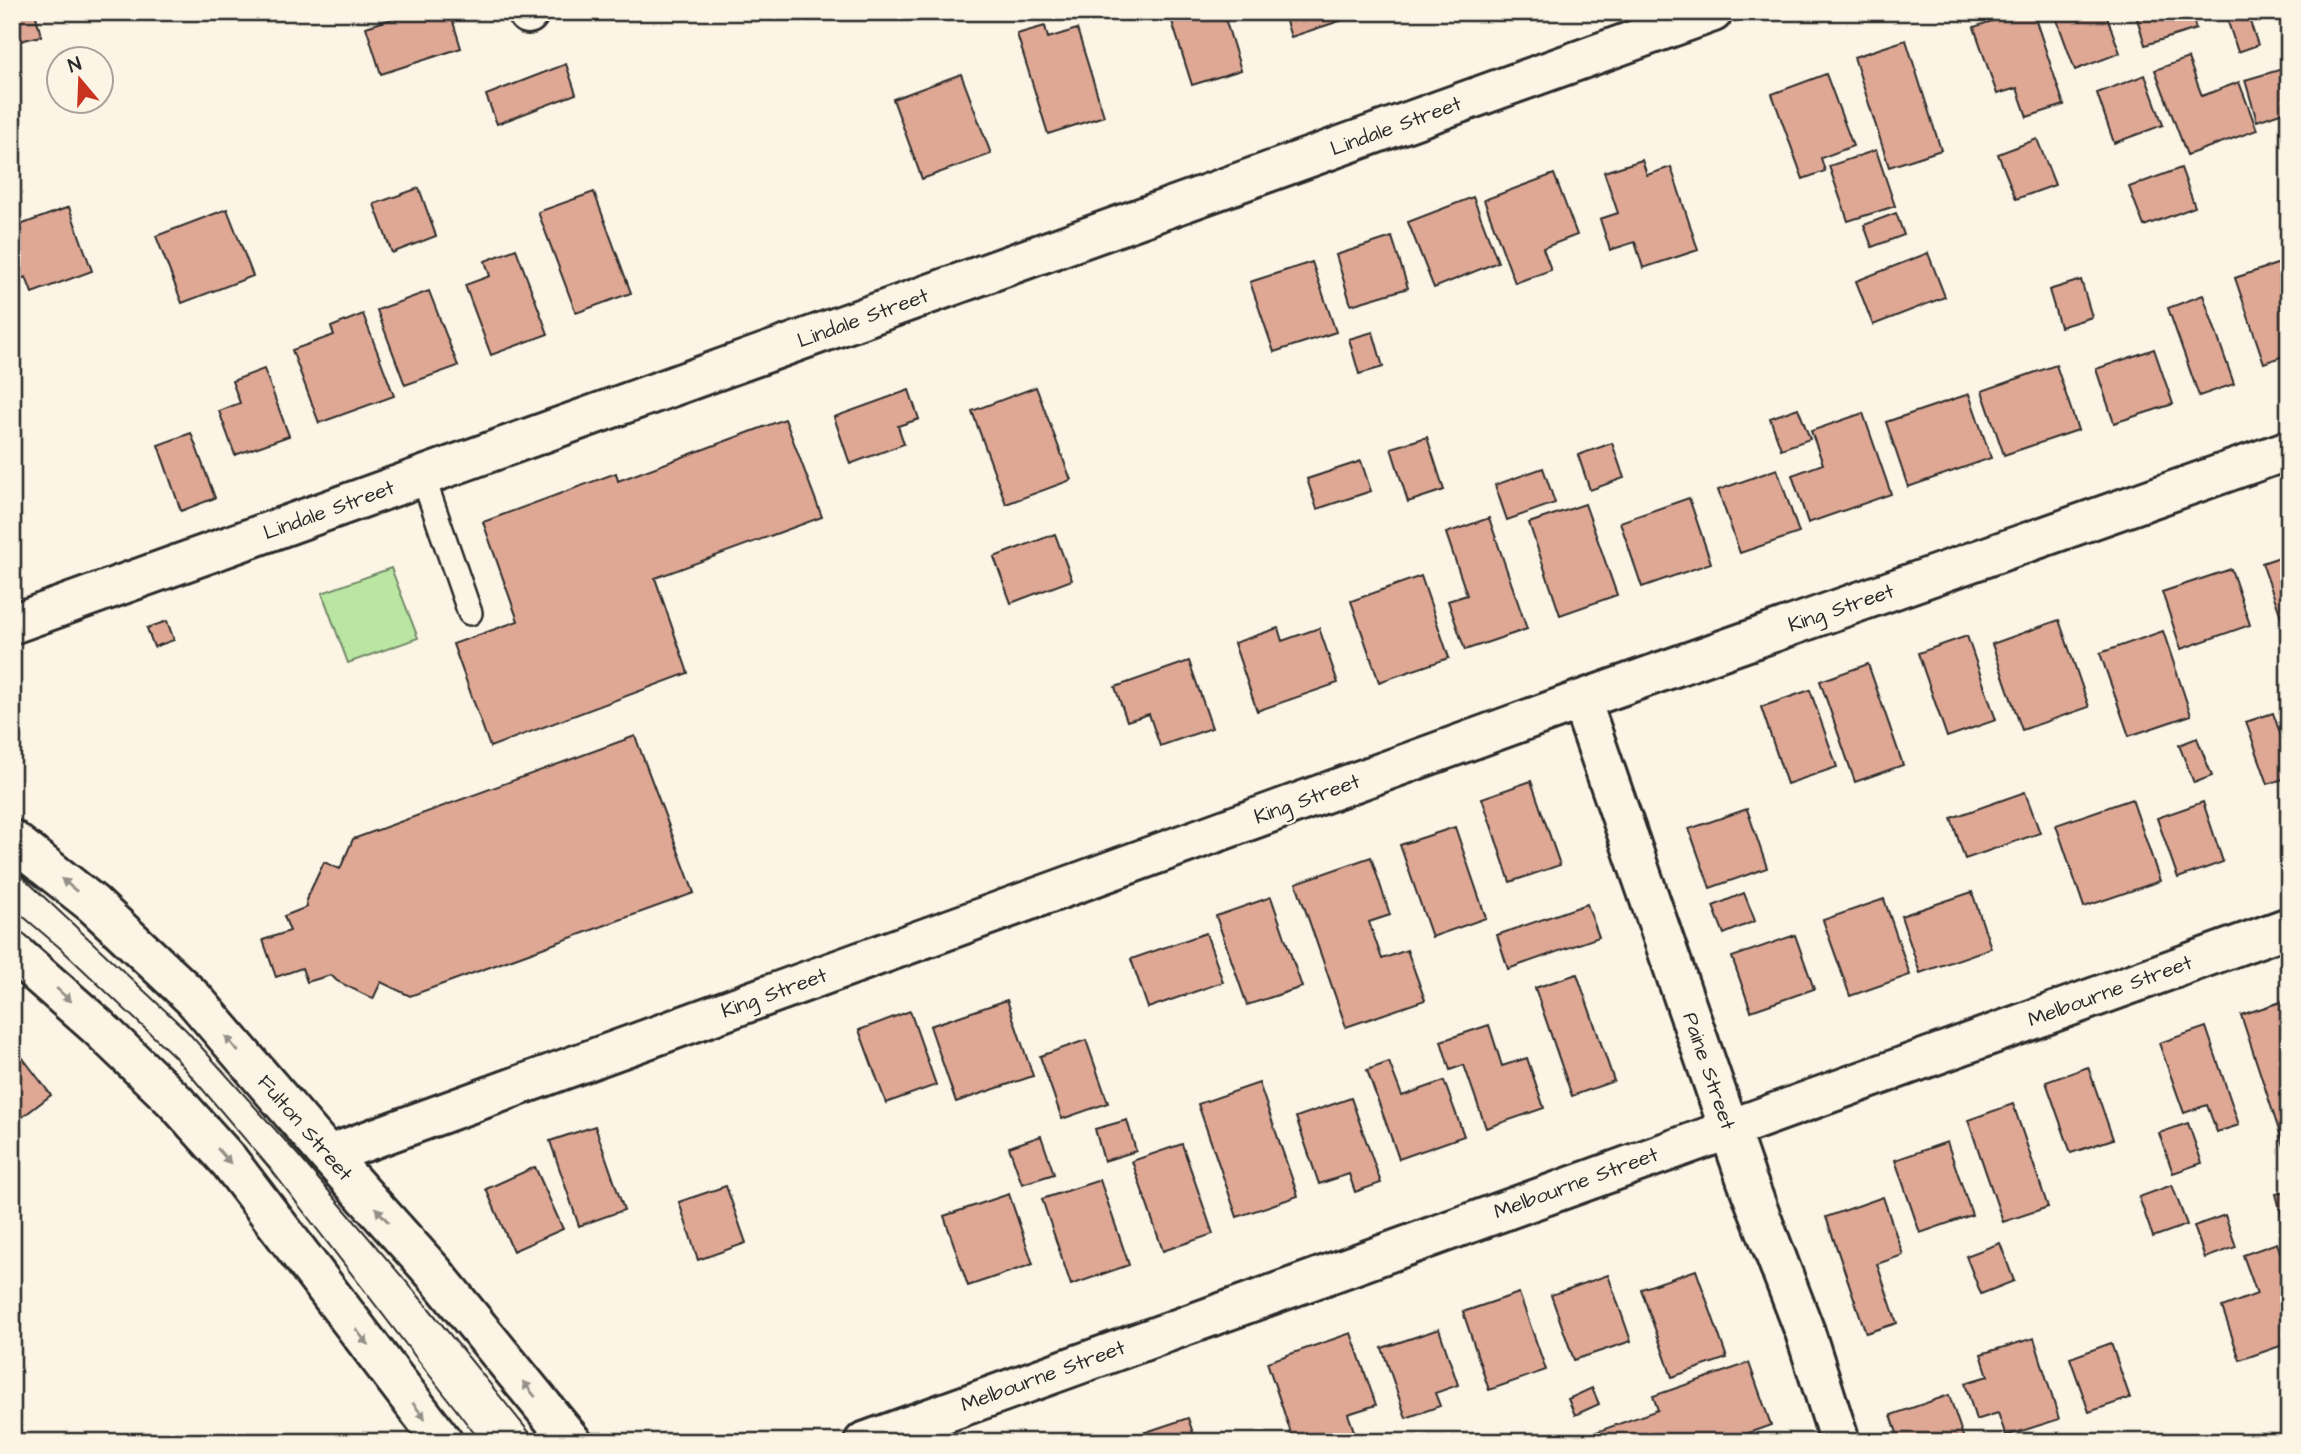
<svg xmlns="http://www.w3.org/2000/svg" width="2301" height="1454" font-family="'Architects Daughter',sans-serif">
<rect width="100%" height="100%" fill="#fcf5e5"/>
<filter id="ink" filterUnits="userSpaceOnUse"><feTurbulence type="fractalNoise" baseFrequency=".0143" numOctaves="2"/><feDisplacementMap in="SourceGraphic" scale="14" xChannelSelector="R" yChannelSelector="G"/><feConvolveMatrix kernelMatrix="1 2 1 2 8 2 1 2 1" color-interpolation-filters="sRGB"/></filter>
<g filter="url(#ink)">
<path fill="#bae6a3" stroke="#728867" stroke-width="2" d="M 391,568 L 418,638 L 348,663 L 322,593 Z"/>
<path fill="#dfa895" stroke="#2b2b2b" stroke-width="2" d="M 12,12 L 35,12 L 41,36 L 12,43 Z
M 414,12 L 450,12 L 461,48 L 381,74 L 366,27 Z
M 1169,12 L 1223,12 L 1241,70 L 1192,85 Z
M 1283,12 L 1364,12 L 1364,13 L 1291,37 Z
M 2018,12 L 2033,12 L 2064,105 L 2027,117 L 2017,88 L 1997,94 L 1974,27 Z
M 2054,12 L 2105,12 L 2120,53 L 2075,70 Z
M 2135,12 L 2191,12 L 2196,29 L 2145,45 Z
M 2247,13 L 2258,45 L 2238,52 L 2227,19 Z
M 1045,26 L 1048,38 L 1077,29 L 1104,116 L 1048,134 L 1017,34 Z
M 1906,40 L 1941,150 L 1889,167 L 1854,57 Z
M 2188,58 L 2202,96 L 2239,82 L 2257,130 L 2187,155 L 2155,70 Z
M 566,64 L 576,94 L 497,124 L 486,95 Z
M 2289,67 L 2289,110 L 2257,121 L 2245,80 Z
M 961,74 L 991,154 L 922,179 L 893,99 Z
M 1826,74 L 1853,146 L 1821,158 L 1825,171 L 1803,179 L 1772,94 Z
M 2145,75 L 2163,125 L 2114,143 L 2097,93 Z
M 2037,139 L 2055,185 L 2016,199 L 1998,154 Z
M 1876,150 L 1895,206 L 1848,221 L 1829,166 Z
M 1642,160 L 1647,175 L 1671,167 L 1698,250 L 1643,268 L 1635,242 L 1610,250 L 1600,219 L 1618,213 L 1604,172 Z
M 2181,168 L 2195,207 L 2144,226 L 2129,187 Z
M 1554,174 L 1577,235 L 1543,248 L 1551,270 L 1515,283 L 1484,200 Z
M 419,188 L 436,236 L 392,253 L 374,204 Z
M 594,192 L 631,293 L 576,313 L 538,212 Z
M 1473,197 L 1498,262 L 1434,288 L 1408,222 Z
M 69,207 L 92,271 L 32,293 L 26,277 L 12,282 L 12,228 Z
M 227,209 L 253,276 L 182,303 L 156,236 Z
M 1896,213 L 1904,235 L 1872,247 L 1864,225 Z
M 1392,237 L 1408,288 L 1351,305 L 1336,255 Z
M 516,249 L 548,334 L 491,355 L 465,285 L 490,276 L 485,261 Z
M 1928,253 L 1945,297 L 1873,325 L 1856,281 Z
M 2289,260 L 2289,354 L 2264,363 L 2235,278 Z
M 1312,262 L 1336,332 L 1274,352 L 1250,282 Z
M 2081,280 L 2092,317 L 2060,327 L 2049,290 Z
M 429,291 L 458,366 L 405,385 L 377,310 Z
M 2203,295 L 2234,384 L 2199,396 L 2168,308 Z
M 363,314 L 394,396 L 319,423 L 292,350 L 334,335 L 331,327 Z
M 1373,332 L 1383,367 L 1359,374 L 1349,339 Z
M 2154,349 L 2173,404 L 2114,423 L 2096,369 Z
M 2056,365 L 2078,430 L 2004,455 L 1982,391 Z
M 264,369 L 289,436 L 235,455 L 219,411 L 240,403 L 232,381 Z
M 1036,387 L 1071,480 L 1006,504 L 972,411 Z
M 909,390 L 919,419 L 898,426 L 904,444 L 850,464 L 834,417 Z
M 1969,394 L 1991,458 L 1908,487 L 1886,422 Z
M 1798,408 L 1810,439 L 1781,449 L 1770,418 Z
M 1863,413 L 1891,494 L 1808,523 L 1792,475 L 1823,464 L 1811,431 Z
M 785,419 L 822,517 L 655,578 L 688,673 L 490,747 L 453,644 L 518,621 L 483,522 L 616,473 L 618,481 Z
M 191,433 L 215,498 L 181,511 L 158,445 Z
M 1427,437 L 1444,490 L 1408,502 L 1391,448 Z
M 1612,443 L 1624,478 L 1590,490 L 1578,455 Z
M 1361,461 L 1371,491 L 1317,509 L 1307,479 Z
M 1543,468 L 1555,503 L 1507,520 L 1495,485 Z
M 1777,469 L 1799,533 L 1740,553 L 1718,490 Z
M 1689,498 L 1711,563 L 1642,587 L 1620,522 Z
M 1585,504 L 1617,595 L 1560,615 L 1529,523 Z
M 1489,518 L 1527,629 L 1465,650 L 1448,601 L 1467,595 L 1446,533 Z
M 1055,534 L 1072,580 L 1011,603 L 994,557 Z
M 2289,554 L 2289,639 L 2262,563 Z
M 2231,569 L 2250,625 L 2181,649 L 2162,592 Z
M 1421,576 L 1449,658 L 1379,682 L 1351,601 Z
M 2059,620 L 2089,707 L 2022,730 L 1992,644 Z
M 167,621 L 174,640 L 154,647 L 147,628 Z
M 1278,628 L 1282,641 L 1319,628 L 1338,683 L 1257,711 L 1234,643 Z
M 2163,631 L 2191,715 L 2129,736 L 2100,653 Z
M 1967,636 L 1996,720 L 1947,737 L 1918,653 Z
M 1189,661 L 1212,728 L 1160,746 L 1149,714 L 1127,721 L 1115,687 Z
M 1868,664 L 1903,765 L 1855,782 L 1820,681 Z
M 1810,690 L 1837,767 L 1787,784 L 1761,707 Z
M 2273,713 L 2289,759 L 2289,777 L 2268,784 L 2246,722 Z
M 635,736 L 694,893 L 410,996 L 381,982 L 373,999 L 337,981 L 331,975 L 307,982 L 302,968 L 276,977 L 263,940 L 290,931 L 284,916 L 307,907 L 306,900 L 324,862 L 340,869 L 353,839 Z
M 2197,738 L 2212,776 L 2194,783 L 2179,745 Z
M 1531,781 L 1560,865 L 1510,882 L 1482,798 Z
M 2025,792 L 2040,833 L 1965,859 L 1951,818 Z
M 2132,799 L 2160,881 L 2084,907 L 2056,825 Z
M 2203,802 L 2223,862 L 2178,878 L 2157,818 Z
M 1747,809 L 1767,868 L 1710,888 L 1689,829 Z
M 1455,827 L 1486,918 L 1432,937 L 1400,845 Z
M 1371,857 L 1390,915 L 1369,922 L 1382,959 L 1407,950 L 1425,1000 L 1346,1027 L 1296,883 Z
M 1972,892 L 1991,948 L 1920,973 L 1901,916 Z
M 1744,893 L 1755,921 L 1724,934 L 1713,906 Z
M 1271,897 L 1302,987 L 1247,1005 L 1216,916 Z
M 1884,899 L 1910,975 L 1850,996 L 1823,920 Z
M 1587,904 L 1599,937 L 1508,969 L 1497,935 Z
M 1206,933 L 1223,982 L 1148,1008 L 1131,959 Z
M 1795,935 L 1814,989 L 1751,1011 L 1732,957 Z
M 1577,974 L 1614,1081 L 1572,1096 L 1535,988 Z
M 1007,1000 L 1033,1076 L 956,1102 L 930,1026 Z
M 2287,1000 L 2289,1005 L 2288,1158 L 2241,1015 Z
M 910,1011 L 936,1085 L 886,1103 L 859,1030 Z
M 1489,1025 L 1502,1066 L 1527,1058 L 1544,1108 L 1486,1128 L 1464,1065 L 1450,1070 L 1441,1041 Z
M 2206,1027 L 2239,1125 L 2217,1132 L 2207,1105 L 2184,1113 L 2159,1043 Z
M 1086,1040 L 1108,1103 L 1062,1119 L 1040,1056 Z
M 22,1057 L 51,1095 L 12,1125 L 12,1064 Z
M 1389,1062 L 1402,1096 L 1444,1081 L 1464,1136 L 1399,1159 L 1367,1070 Z
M 2088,1067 L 2113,1139 L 2071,1153 L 2046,1082 Z
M 1259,1083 L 1298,1196 L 1237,1217 L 1198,1104 Z
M 1351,1098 L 1381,1183 L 1355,1192 L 1349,1174 L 1319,1184 L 1296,1117 Z
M 2013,1104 L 2048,1207 L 2003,1222 L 1968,1120 Z
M 1127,1120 L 1136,1151 L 1104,1161 L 1095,1129 Z
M 2188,1123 L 2202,1163 L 2173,1173 L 2159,1133 Z
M 595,1126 L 624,1210 L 579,1226 L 550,1141 Z
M 1041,1136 L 1054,1174 L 1022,1184 L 1009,1147 Z
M 1947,1142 L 1972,1215 L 1920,1233 L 1895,1160 Z
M 1182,1144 L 1213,1234 L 1163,1251 L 1132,1161 Z
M 535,1167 L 563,1229 L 513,1251 L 486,1189 Z
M 1100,1180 L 1129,1265 L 1071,1285 L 1042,1199 Z
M 2172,1185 L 2187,1225 L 2153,1237 L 2139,1197 Z
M 726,1186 L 746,1243 L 698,1260 L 679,1202 Z
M 2289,1191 L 2289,1227 L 2285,1228 L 2276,1194 Z
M 1009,1194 L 1033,1264 L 968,1286 L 944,1216 Z
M 1883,1197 L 1903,1255 L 1877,1264 L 1897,1323 L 1866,1333 L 1826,1217 Z
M 2225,1215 L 2236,1247 L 2205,1258 L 2194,1226 Z
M 2000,1243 L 2014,1281 L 1981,1294 L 1966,1256 Z
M 2277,1243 L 2289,1277 L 2289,1343 L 2240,1360 L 2222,1307 L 2257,1294 L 2243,1255 Z
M 1696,1270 L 1727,1358 L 1672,1377 L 1641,1289 Z
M 1608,1275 L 1631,1341 L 1574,1360 L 1551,1295 Z
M 1519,1293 L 1546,1370 L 1489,1390 L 1463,1312 Z
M 1439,1329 L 1458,1385 L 1435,1393 L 1440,1406 L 1406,1418 L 1382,1348 Z
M 1351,1333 L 1376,1405 L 1348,1414 L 1354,1431 L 1324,1442 L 1294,1442 L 1267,1362 Z
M 2034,1338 L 2059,1419 L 2006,1436 L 1998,1413 L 1976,1420 L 1965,1383 L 1988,1376 L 1981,1354 Z
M 2111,1343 L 2130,1398 L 2089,1412 L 2070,1358 Z
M 1749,1363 L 1771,1425 L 1723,1442 L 1587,1442 L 1585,1436 L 1658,1410 L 1653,1396 Z
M 1592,1388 L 1599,1404 L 1575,1415 L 1568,1399 Z
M 1949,1395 L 1965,1442 L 1900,1442 L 1891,1415 Z
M 1188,1418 L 1196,1442 L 1119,1442 L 1119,1441 Z"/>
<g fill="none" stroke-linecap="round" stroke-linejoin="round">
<g stroke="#2b2b2b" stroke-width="28">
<path id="lane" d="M 423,477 L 470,613"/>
</g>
<g stroke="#2b2b2b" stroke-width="44">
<path id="street" d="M 528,12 L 528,14
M 12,624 L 1713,12
M 1581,700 L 1747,1181 L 1805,1332 L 1840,1442
M 328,1155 L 1581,700 L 2289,450
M 864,1442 L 2289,927"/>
</g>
<g stroke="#2b2b2b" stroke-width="44">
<path id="secondary" d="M 12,840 L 93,904 L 194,999 L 328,1155 L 434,1273 L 572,1442
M 12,951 L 98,1027 L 175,1101 L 229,1161 L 443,1442"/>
</g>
<use href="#lane" stroke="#fcf5e5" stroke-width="23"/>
<use href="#street" stroke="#fcf5e5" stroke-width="38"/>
<use href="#secondary" stroke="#fcf5e5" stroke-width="38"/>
<path stroke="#2b2b2b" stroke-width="2" d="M 12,867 L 186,1030 L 298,1155 L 427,1306 L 537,1442
M 12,907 L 59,947 L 175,1057 L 273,1172 L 481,1442"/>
</g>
<defs><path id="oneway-solid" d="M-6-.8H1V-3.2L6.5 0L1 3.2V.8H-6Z" transform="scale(1.75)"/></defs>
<g fill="#949088">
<use href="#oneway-solid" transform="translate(69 885) rotate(-141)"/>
<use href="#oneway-solid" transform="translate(64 995) rotate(42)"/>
<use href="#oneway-solid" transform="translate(232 1044) rotate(-130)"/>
<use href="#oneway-solid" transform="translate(224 1156) rotate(49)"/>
<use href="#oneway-solid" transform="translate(382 1215) rotate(-132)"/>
<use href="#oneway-solid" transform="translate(362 1337) rotate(52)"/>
<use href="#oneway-solid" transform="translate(529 1389) rotate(-129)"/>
<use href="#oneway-solid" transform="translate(419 1411) rotate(52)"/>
</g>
</g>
<g text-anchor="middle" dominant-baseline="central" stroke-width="5" stroke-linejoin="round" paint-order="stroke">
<g font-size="21" fill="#2b2b2b" stroke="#fcf5e5">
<text transform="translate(1396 126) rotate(-20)">Lindale Street</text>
<text transform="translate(863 318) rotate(-20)">Lindale Street</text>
<text transform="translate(329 510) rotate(-20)">Lindale Street</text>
<text transform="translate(1841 608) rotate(-19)">King Street</text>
<text transform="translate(1307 799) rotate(-20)">King Street</text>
<text transform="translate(2110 991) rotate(-20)">Melbourne Street</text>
<text transform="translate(774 993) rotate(-20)">King Street</text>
<text transform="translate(1709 1071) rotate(71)">Paine Street</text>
<text transform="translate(305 1128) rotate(49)">Fulton Street</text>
<text transform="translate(1576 1183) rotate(-20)">Melbourne Street</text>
<text transform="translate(1043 1376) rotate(-20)">Melbourne Street</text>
</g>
</g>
<rect width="2301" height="1454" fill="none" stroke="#fcf5e5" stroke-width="42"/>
<rect x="21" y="21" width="2259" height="1412" fill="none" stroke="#2b2b2b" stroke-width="2.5" filter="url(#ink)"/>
<g transform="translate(80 80) rotate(341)"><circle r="33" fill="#fcf5e5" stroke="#a8a49b" stroke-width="2"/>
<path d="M0-5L12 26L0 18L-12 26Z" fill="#c8321e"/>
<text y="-10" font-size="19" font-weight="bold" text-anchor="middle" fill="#2b2b2b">N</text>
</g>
</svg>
